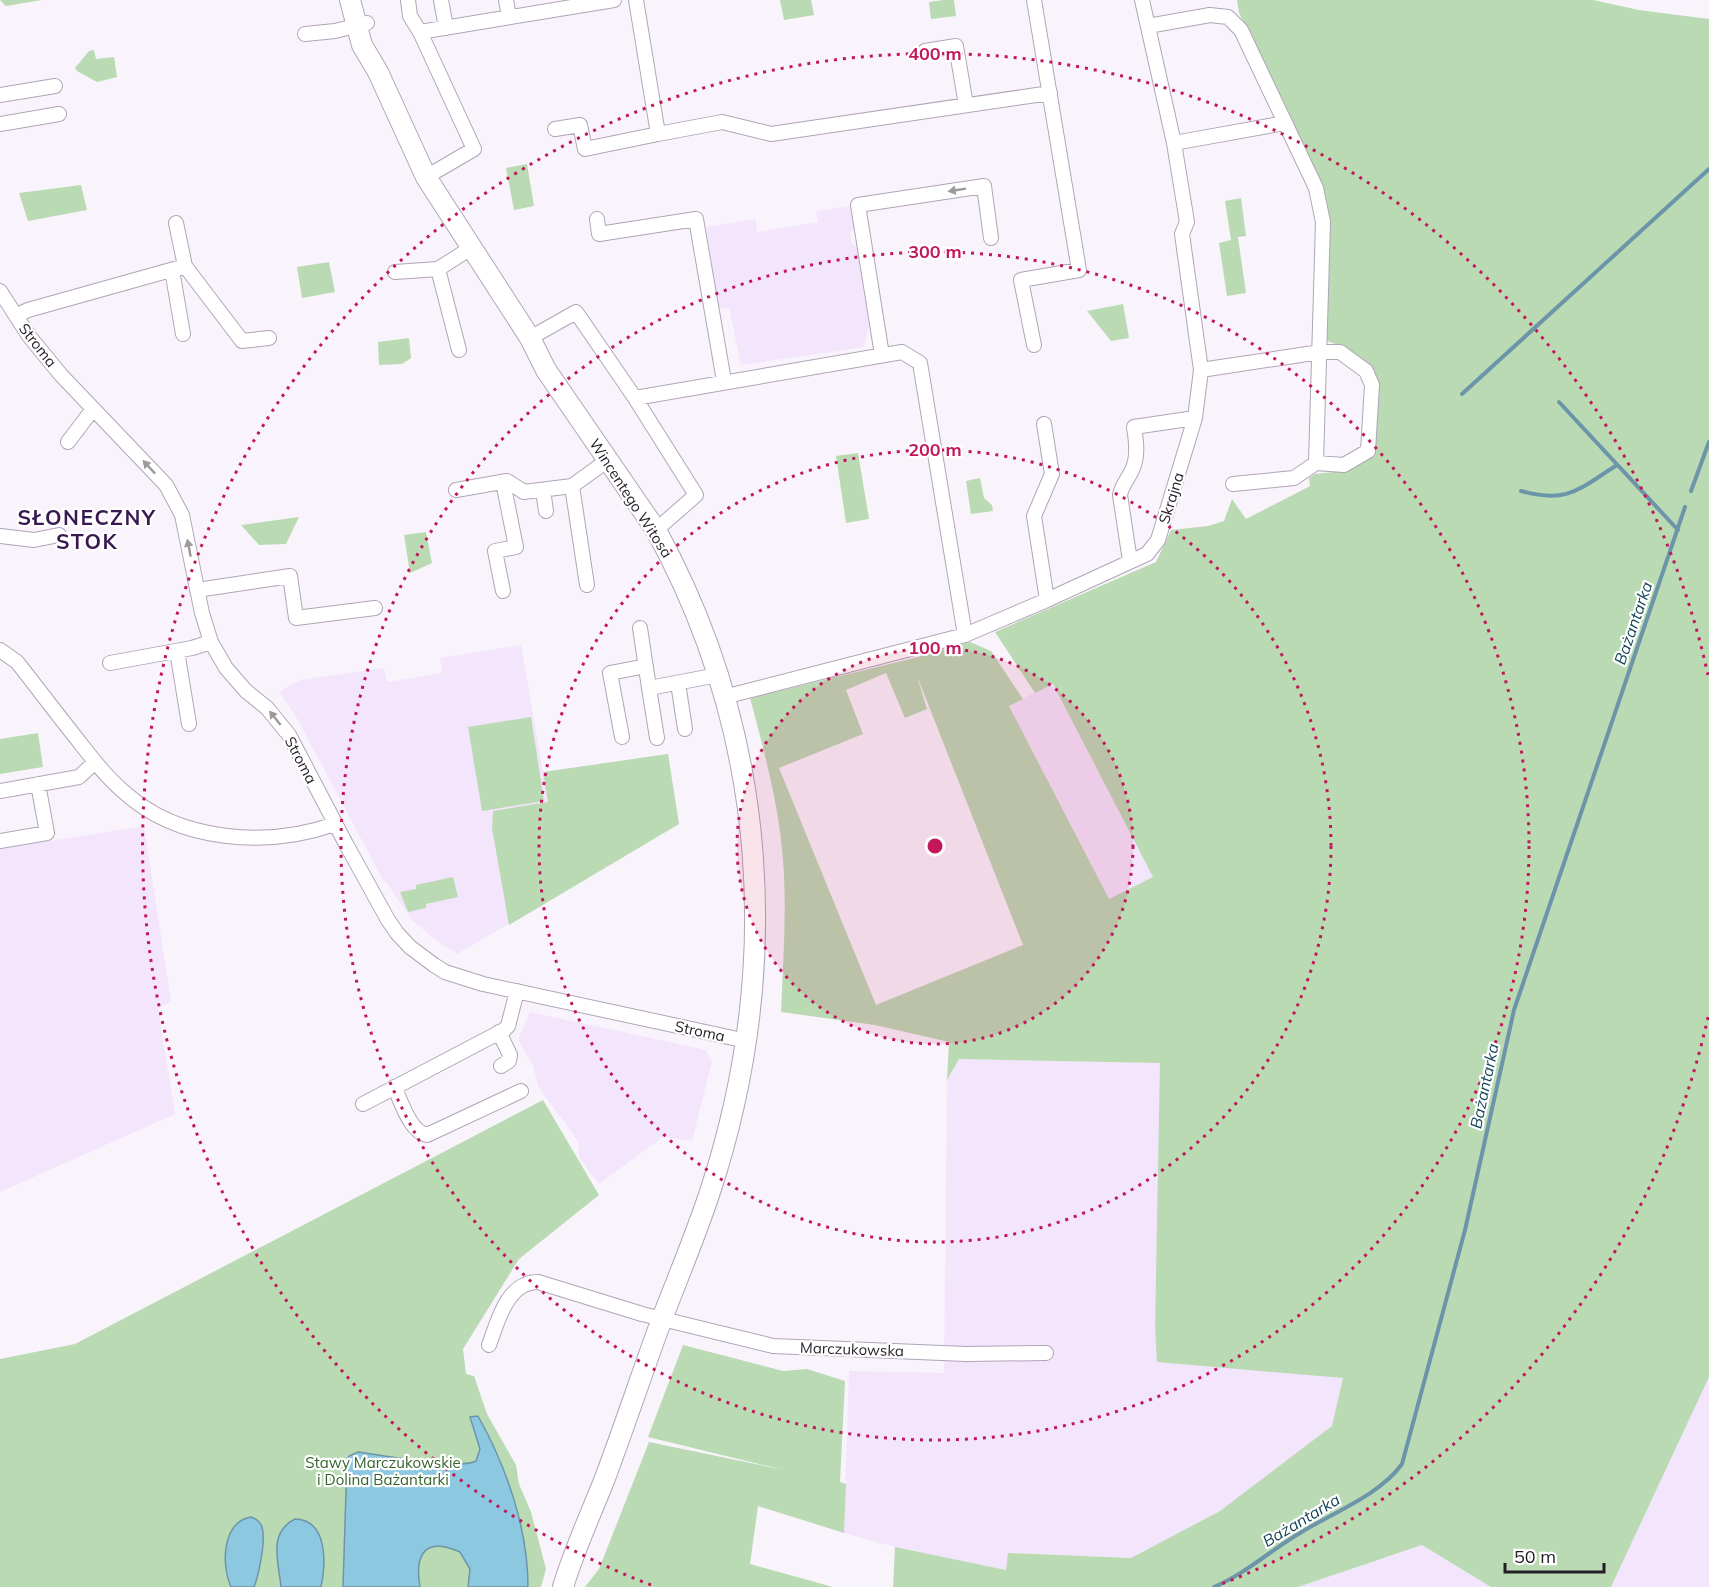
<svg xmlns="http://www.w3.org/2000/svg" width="1709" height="1587" font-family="Mulish,sans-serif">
<rect width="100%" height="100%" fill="#f9f4fc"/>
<path fill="#f3e5fb" d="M 851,206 L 855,228 L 850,232 L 851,243 L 857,247 L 869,326 L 864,347 L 741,365 L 729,308 L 719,309 L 706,227 L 756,219 L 757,232 L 818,222 L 816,211 Z
M 521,645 L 543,772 L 668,754 L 679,824 L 457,954 L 433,938 L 411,919 L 386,882 L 382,878 L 294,713 L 279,692 L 300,680 L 384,668 L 387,682 L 442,673 L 440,658 Z
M 1053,683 L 1153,877 L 1109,900 L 1009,706 Z
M 144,826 L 171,1001 L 158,1009 L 175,1114 L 0,1192 L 0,849 Z
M 530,1012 L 706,1050 L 712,1061 L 692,1141 L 663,1137 L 599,1184 L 579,1158 L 578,1141 L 538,1086 L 533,1066 L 518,1040 Z
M 959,1059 L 1161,1063 L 1155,1327 L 1343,1377 L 1333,1426 L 1220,1511 L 1131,1558 L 1009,1553 L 1006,1570 L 895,1547 L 844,1533 L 849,1371 L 944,1373 L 947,1080 Z
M 1709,1377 L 1709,1587 L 1611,1587 Z
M 1422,1545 L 1491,1587 L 1298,1587 Z"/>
<path fill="#badab3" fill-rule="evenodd" d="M 0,0 L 42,0 L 6,6 Z
M 780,0 L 811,0 L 814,15 L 784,20 Z
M 944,0 L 954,0 L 956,16 L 931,19 L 929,2 Z
M 1237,0 L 1593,0 L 1639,10 L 1709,19 L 1709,1377 L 1611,1587 L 1491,1587 L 1422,1545 L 1298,1587 L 893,1587 L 895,1547 L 1006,1570 L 1008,1553 L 1131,1558 L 1220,1511 L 1332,1426 L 1343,1378 L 1157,1362 L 1155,1327 L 1160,1063 L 959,1059 L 947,1080 L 949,1042 L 875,1025 L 781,1012 C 783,962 787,911 783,860 C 779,805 764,751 750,698 L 910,659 L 970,642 L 991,651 L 1023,699 L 1009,706 L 1109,899 L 1153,877 L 1053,684 L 1035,693 L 995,632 L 1156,562 L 1171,530 L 1208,526 L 1224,521 L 1232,499 L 1246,519 L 1310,486 L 1309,478 L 1315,474 L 1343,471 L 1375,456 L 1375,373 L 1349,349 L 1327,341 L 1329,223 L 1321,186 L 1239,13 ZM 886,673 L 905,718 L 927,709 L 917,676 L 1023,945 L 876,1005 L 779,768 L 863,734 L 846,690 Z
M 94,50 L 96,59 L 114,57 L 117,77 L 97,82 L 77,71 L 75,68 L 89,51 Z
M 527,164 L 534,206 L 514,210 L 506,168 Z
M 81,185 L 87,210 L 28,221 L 19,193 Z
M 1241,198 L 1246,236 L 1238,237 L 1246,293 L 1227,296 L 1219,243 L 1231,240 L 1225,201 Z
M 329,262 L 335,292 L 302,298 L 297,267 Z
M 1123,304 L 1129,338 L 1111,341 L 1087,311 Z
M 409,338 L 411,358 L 402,364 L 379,365 L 378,342 Z
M 858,453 L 869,519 L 846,523 L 836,456 Z
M 980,478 L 984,498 L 992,505 L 993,511 L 971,514 L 966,481 Z
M 299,517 L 286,544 L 259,545 L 241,525 Z
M 426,532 L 432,563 L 410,573 L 404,535 Z
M 531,717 L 544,801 L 482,811 L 468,727 Z
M 38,733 L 43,767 L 0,774 L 0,739 Z
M 668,754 L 679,824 L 509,925 L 492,828 L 493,811 L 548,802 L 543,772 Z
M 453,877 L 458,897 L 426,904 L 426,908 L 408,912 L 400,892 L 416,889 L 416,885 Z
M 543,1100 L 599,1195 L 519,1259 L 463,1349 L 466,1374 L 474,1376 L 487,1414 L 516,1465 L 519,1484 L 531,1512 L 546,1569 L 541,1587 L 0,1587 L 0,1359 L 75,1344 Z
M 683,1345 L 783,1371 L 807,1369 L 845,1381 L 840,1482 L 846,1484 L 844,1533 L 758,1506 L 750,1564 L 833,1587 L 585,1587 L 599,1569 L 649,1442 L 784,1470 L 648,1437 Z"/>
<path fill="#8dc8e1" stroke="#6d95a9" stroke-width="1.5" d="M 478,1416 C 506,1466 528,1528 528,1587 L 468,1587 L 470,1569 L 460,1552 C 426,1537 414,1553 420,1587 L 343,1587 L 347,1460 L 349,1456 L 358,1452 C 380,1455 461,1470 476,1461 L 480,1449 L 470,1417 Z
M 251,1517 C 256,1519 260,1521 262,1527 C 266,1541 259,1574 254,1587 L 231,1587 C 221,1565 222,1522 251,1517 Z
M 295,1519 C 328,1520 326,1563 321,1587 L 281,1587 C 279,1563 267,1533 295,1519 Z"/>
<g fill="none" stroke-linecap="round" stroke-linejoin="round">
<path stroke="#6d95a9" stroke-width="4" d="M 1462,394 L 1709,169
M 1559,402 L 1678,530
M 1521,491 C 1568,504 1579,489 1617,465
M 1691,491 L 1709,442
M 1214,1587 C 1245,1574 1271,1550 1300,1533 C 1332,1513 1380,1495 1402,1464 L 1465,1230 L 1514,1010 L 1685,507"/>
<g stroke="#b1a4b8" stroke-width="16">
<path id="street" d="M 408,0 L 410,16 L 420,32
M 441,0 L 446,28
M 506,0 L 509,17
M 636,0 L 658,134 L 722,122 L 771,134 L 1050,93
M 1148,26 L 1210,15 L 1228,17 L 1241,30 L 1316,188 L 1323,222 L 1316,463 L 1294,478 L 1233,484
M 305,34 L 335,31 L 367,23
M 925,51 L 956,46 L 966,105
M 0,95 L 55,86
M 0,124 L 59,114
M 555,129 L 580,125 L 585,149 L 658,134
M 1174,143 L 1285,123
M 426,177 L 474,149 L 420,32 L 614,0
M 597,219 L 599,234 L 696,219 L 724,381
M 176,223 L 185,266
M 438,269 L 459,350
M 172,270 L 183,334
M 395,272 L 438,269 L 471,248
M 0,291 L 29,336 L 61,375 L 166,485 L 182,515 L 202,613 L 211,642 L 226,668 L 246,691 L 267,708 L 289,735 L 346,844 L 388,920 L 397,933 L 410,947 L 434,965 L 445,972 L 483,984 L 747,1041
M 16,316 L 28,310 L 185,266 L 242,341 L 269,338
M 530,338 L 576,312 L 635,398 L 902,352 L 920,363 L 965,635
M 1034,345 L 1021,280 L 1079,270 L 1034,0
M 882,355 L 858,205 L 984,186 L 991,238
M 1201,370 L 1320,352 L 1340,352 L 1366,371 L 1372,385 L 1368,451 L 1344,465 L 1316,463
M 635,398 L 696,495 L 656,530
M 1044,424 L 1052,474 L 1034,516 L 1047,600
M 68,442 L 93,409
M 503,482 L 516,547 L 495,551 L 503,591
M 572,486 L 587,585
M 456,490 L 507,481 L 524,492 L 572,486 L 608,460
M 543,490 L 546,511
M 0,536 L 34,540 L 59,535
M 1130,561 L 1120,495 C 1122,483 1131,476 1134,465 C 1138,453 1136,439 1134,427 L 1195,418
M 197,590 L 290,576 L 296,618 L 375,608
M 640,628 L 649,688 L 718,675
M 0,650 L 17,662 C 36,686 54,710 73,734 C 89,754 104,775 124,792 C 179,842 267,848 335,824
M 177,651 L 189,724
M 110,663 L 192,648 L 211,642
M 678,683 L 685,729
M 649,688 L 657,738
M 724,697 L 965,635 L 1047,600 L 1147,554 L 1158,540 L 1195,418 L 1201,370 L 1182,234 L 1187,222 L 1174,143 L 1142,0
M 622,737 L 610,673 L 646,666
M 0,791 L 79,777 L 95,762
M 0,841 L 47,833 L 38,784
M 499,1032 L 510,1055 L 509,1061 L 501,1066
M 394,1087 C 402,1102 409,1131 427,1135 L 521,1091
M 363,1104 L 504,1030 L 508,1026 L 517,991
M 489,1345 C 498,1321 507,1282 538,1282 L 642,1314 L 773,1346 L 966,1354 L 1046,1353"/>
</g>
<g stroke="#b1a4b8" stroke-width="22">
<path id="secondary" d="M 350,0 L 362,45 L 378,72 L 426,177 L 530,338 L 546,370 L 656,530 C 769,737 783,969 710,1192 C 696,1234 679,1275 663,1316 C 643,1370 625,1425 605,1478 C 591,1514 574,1550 563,1587"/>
</g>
<use href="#street" stroke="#fff" stroke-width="14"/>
<use href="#secondary" stroke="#fff" stroke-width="20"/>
</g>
<defs><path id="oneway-solid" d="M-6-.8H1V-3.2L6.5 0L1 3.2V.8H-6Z" transform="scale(1.5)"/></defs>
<g fill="#9c9a9d">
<use href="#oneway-solid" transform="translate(957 190) rotate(171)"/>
<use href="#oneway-solid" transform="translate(149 467) rotate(-133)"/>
<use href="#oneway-solid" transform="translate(189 548) rotate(-101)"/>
<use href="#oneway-solid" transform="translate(275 718) rotate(-129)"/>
</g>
<circle cx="935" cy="846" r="198" fill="#c2185b" fill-opacity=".12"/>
<g fill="none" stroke="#c2185b" stroke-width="3" stroke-dasharray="3 6">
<circle cx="935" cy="846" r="198"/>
<circle cx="935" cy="846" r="396"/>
<circle cx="935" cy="846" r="594"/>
<path d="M1708 1017A792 792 0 0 1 1219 1585M651 1585A792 792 0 1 1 1708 675"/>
</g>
<g text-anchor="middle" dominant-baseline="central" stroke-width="4.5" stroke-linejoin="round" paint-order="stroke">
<g font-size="15" fill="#231e26" stroke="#fff">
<text transform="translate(38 345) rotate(52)">Stroma</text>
<text transform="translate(631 498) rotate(57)">Wincentego Witosa</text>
<text transform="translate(1171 498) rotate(-73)">Skrajna</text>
<text transform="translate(301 760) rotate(62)">Stroma</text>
<text transform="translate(700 1031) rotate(12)">Stroma</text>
<text transform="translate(852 1349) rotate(2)">Marczukowska</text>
</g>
<g font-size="15" fill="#36642c" stroke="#fff">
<text x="383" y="1462">Stawy Marczukowskie<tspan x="383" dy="17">i Dolina Bażantarki</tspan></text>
</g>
<g font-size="16" font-style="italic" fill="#134456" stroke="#fff">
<text transform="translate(1633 623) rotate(-71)">Bażantarka</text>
<text transform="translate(1484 1086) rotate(-78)">Bażantarka</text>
<text transform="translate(1301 1520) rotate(-31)">Bażantarka</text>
</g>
<g font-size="21" font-weight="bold" letter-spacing="1.5" fill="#381850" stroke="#fff">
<text x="87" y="517">SŁONECZNY<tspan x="87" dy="24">STOK</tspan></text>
</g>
</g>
<circle cx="935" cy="846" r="9" fill="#c2185b" stroke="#fff" stroke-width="3"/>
<g font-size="18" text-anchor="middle" font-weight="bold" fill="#c2185b" stroke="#fff" stroke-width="4.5" stroke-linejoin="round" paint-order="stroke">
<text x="935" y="60">400 m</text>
<text x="935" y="258">300 m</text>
<text x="935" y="456">200 m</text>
<text x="935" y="654">100 m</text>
</g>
<path d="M1505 1563v9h99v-9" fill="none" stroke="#231e26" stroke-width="3"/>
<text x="1514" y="1563" font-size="18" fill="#231e26" stroke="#ffffff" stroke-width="4.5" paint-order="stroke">50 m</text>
</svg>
